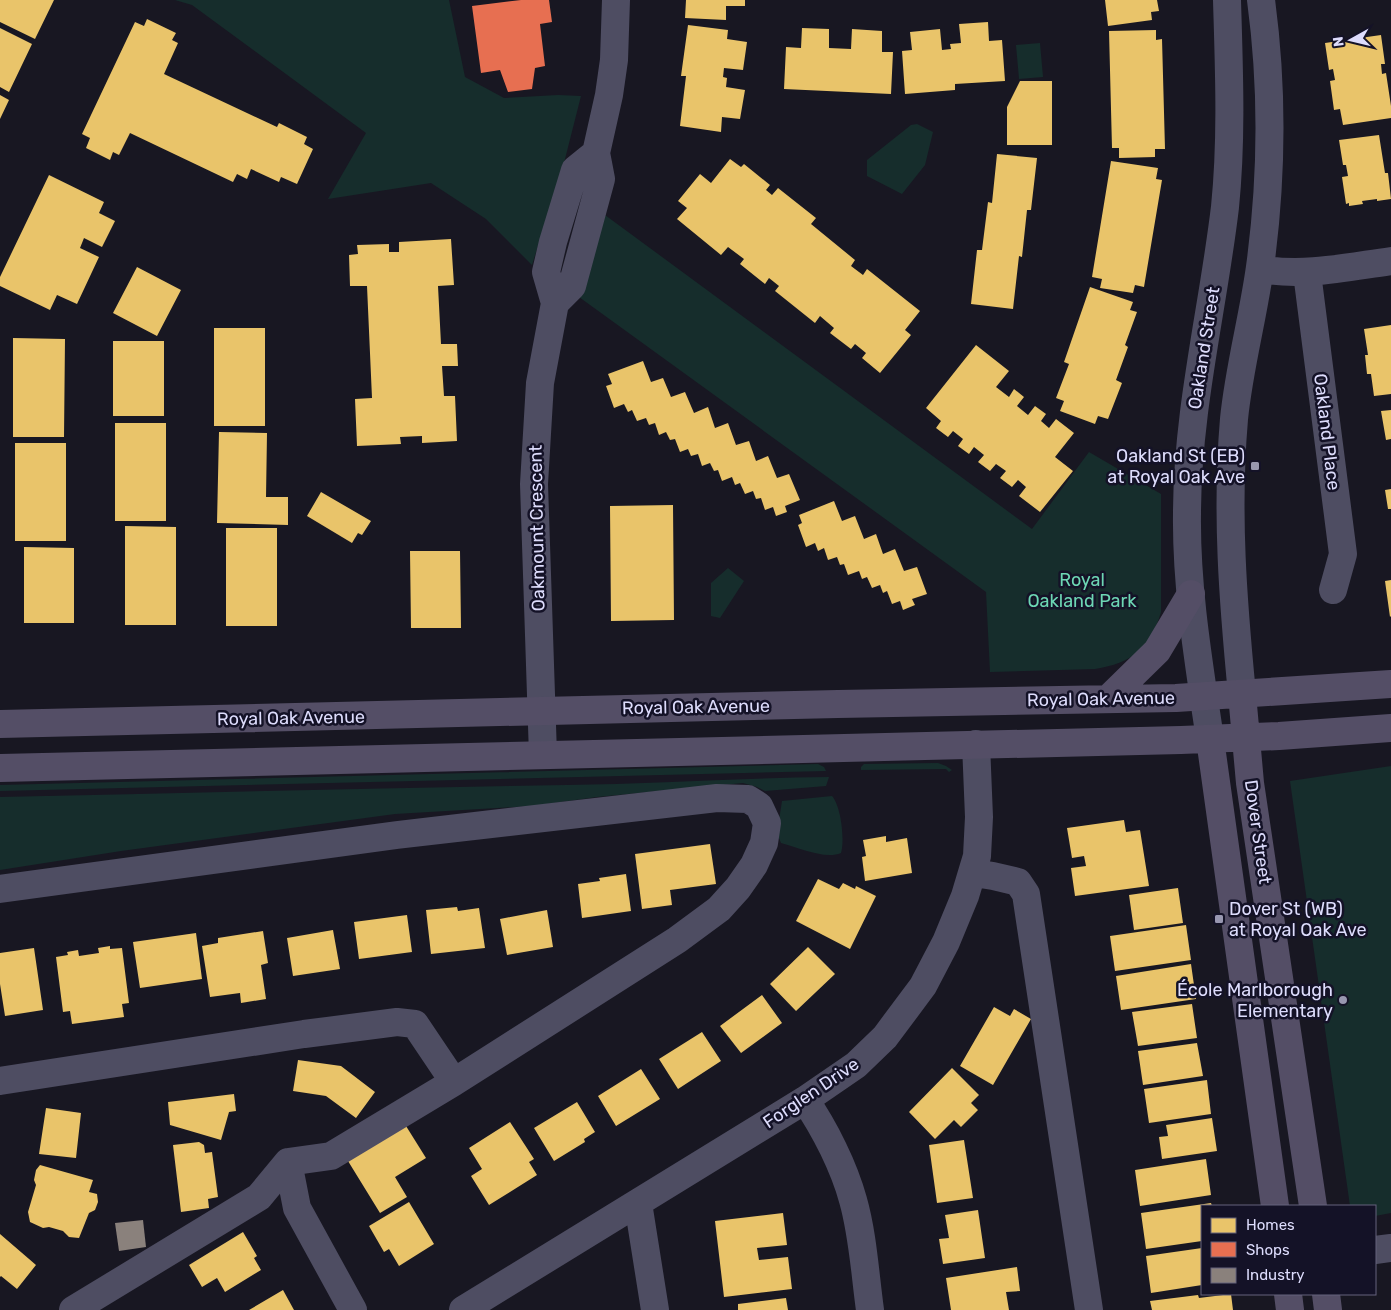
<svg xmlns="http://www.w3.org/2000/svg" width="1391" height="1310" font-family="Rubik,sans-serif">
<rect width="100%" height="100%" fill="#181722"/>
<path fill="#162d2c" d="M 175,0 L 449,0 L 465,77 L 504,98 L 558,95 L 581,96 L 565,159 L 532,265 L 486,219 L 431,183 L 328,199 L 366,133 L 192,5 Z
M 1040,43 L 1043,77 L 1019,79 L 1016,45 Z
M 917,124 L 933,132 L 925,165 L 902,194 L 867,176 L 867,160 L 911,125 Z
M 605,215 L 1032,529 L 1089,452 L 1161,494 L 1161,612 C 1150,649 1132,663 1095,669 L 990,672 L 986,592 L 579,297 Z
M 728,568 L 744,581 L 720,618 L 711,616 L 711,583 Z
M 938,763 L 946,766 L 952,770 L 949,772 L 946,769 L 861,770 L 861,767 L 864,764 Z
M 818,764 L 824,767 L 826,771 L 0,791 L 0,785 Z
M 1391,766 L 1391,1213 L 1375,1216 L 1375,1206 L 1350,1206 L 1290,781 Z
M 829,777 L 826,786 L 765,791 L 757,787 L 743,783 L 597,797 L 532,806 L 395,814 L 121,851 L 0,870 L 0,797 C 189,793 378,788 567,785 C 654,784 742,778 829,777 Z
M 832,796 C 841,806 845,840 841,853 C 825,860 797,847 781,843 L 777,833 L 782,801 Z"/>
<path fill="#e9c46a" d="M 0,0 L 54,0 L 35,39 L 0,22 Z
M 686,0 L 745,0 L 745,6 L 726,6 L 726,20 L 685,18 Z
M 1105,0 L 1157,0 L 1159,11 L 1151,12 L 1152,20 L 1108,26 Z
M 147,19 L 176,33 L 172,40 L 178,43 L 164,74 L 277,127 L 279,123 L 307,137 L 304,144 L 313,149 L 297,184 L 281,177 L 279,182 L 251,169 L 247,179 L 237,174 L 233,182 L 130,133 L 119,155 L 113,152 L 110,160 L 86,148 L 90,138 L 82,134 L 135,22 L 144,26 Z
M 988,22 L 989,41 L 1002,40 L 1005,81 L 955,84 L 955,90 L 905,94 L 902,51 L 912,50 L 910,32 L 940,29 L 942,50 L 951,49 L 950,44 L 961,43 L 959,24 Z
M 688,25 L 728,30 L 727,39 L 747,42 L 743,70 L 724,68 L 723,77 L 727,78 L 726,87 L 745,90 L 740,119 L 722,117 L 721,132 L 680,126 L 686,76 L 681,76 Z
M 0,28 L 32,44 L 9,92 L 0,87 Z
M 802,28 L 829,29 L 829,48 L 851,49 L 852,29 L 882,31 L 882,52 L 893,52 L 891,94 L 784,89 L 786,47 L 801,48 Z
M 1156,30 L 1156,40 L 1162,39 L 1165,149 L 1155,149 L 1155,157 L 1119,158 L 1119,148 L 1112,148 L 1109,31 Z
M 1381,35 L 1385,64 L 1381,64 L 1382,74 L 1386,73 L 1391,106 L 1391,118 L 1343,125 L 1340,109 L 1334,110 L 1330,81 L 1335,80 L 1333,69 L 1329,70 L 1325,43 Z
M 1020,81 L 1052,81 L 1052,145 L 1007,145 L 1007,107 Z
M 0,95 L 9,100 L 0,119 Z
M 1379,135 L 1385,173 L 1388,173 L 1391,199 L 1377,201 L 1377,199 L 1362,201 L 1363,204 L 1349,206 L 1349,203 L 1346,204 L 1342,177 L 1348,176 L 1346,165 L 1343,165 L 1339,140 Z
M 997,154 L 1037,158 L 1031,210 L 1027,210 L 1022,257 L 1019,256 L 1013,309 L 971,304 L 977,250 L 982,250 L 988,202 L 992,203 Z
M 730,159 L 741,167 L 744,164 L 770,185 L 766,190 L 772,195 L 778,188 L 816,218 L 811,224 L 855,260 L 851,266 L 863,275 L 867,269 L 920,311 L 905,330 L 911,335 L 880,373 L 862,358 L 866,353 L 855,344 L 851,349 L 830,333 L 834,328 L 820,316 L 815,323 L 775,291 L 779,286 L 769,278 L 765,284 L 740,264 L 744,259 L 728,247 L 721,255 L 677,219 L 687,208 L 678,201 L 700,174 L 711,183 Z
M 1111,161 L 1158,168 L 1156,179 L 1162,180 L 1144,287 L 1135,285 L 1133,293 L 1100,288 L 1102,279 L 1092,277 Z
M 49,175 L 104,202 L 99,213 L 115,221 L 102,247 L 84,238 L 80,248 L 99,257 L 77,304 L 57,295 L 50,310 L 0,286 L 0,277 Z
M 451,239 L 454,285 L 438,286 L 441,344 L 457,344 L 458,366 L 442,366 L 444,396 L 455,396 L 457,441 L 422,443 L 422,436 L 400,437 L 401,444 L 357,446 L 355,399 L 372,398 L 367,286 L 350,286 L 349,255 L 358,254 L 357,245 L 389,244 L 389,252 L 399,252 L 399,242 Z
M 137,267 L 181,290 L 157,336 L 113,313 Z
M 1090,287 L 1133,302 L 1130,310 L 1137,312 L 1125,345 L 1128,347 L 1116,380 L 1122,383 L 1108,419 L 1098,416 L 1095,424 L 1060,411 L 1064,401 L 1056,398 L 1069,364 L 1064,362 Z
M 1391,325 L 1391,394 L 1374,396 L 1371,374 L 1367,374 L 1365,355 L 1368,355 L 1364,329 Z
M 214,328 L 265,328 L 265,426 L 214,426 Z
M 13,338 L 65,339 L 64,437 L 13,437 Z
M 113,341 L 164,341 L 164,416 L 113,416 Z
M 976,345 L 1009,371 L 996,387 L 1009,397 L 1014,389 L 1024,397 L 1017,406 L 1028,415 L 1035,406 L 1046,414 L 1041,421 L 1049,428 L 1056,419 L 1074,433 L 1055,457 L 1073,471 L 1040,512 L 1019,496 L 1026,487 L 1018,480 L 1012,487 L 1000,478 L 1006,471 L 996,464 L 990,471 L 978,462 L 984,455 L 974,447 L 969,454 L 958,446 L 963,439 L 953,431 L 948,437 L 936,428 L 941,421 L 926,408 Z
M 643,361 L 651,382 L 663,378 L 671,397 L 685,392 L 694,413 L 708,407 L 715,428 L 728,423 L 736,445 L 749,441 L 756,461 L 768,456 L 777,478 L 789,474 L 800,500 L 785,506 L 787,512 L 776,516 L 773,507 L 765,510 L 761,498 L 756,499 L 753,491 L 745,494 L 740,483 L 735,485 L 732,477 L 722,481 L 718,470 L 714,471 L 710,463 L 702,466 L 698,454 L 691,456 L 688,449 L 680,452 L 675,439 L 670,440 L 666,432 L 659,435 L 655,423 L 649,425 L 646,418 L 637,421 L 632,410 L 628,412 L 624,404 L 614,408 L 606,386 L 612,384 L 608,374 Z
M 1391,410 L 1391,439 L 1386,440 L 1381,411 Z
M 115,423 L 166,423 L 166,521 L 115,521 Z
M 219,432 L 267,433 L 266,497 L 288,497 L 288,525 L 217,523 Z
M 15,443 L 66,443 L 66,541 L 15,541 Z
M 1391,489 L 1391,509 L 1388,509 L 1385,490 Z
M 321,492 L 371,521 L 362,535 L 358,533 L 352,543 L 307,516 Z
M 834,501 L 842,521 L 855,516 L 864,539 L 876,534 L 883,554 L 895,549 L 904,571 L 917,567 L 927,594 L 912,599 L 915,605 L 903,610 L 900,601 L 892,604 L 887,591 L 883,593 L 880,585 L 872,588 L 867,577 L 862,579 L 859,571 L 848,575 L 844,564 L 840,565 L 837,557 L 828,560 L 824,548 L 818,551 L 815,543 L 806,547 L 798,525 L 802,523 L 799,515 Z
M 673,505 L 674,620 L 611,621 L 610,506 Z
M 125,526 L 176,527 L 176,625 L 125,625 Z
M 226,528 L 277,528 L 277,626 L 226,626 Z
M 24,547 L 74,548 L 74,623 L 24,623 Z
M 410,551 L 460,551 L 461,628 L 411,628 Z
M 1391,580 L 1391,616 L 1390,617 L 1385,581 Z
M 1124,820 L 1126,832 L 1140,830 L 1149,886 L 1075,896 L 1071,868 L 1086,866 L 1084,856 L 1072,858 L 1067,828 Z
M 886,836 L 886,842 L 907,838 L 912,873 L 865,881 L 862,857 L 866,856 L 863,840 Z
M 710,844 L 716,884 L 670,890 L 672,905 L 642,909 L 635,854 Z
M 626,874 L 631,911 L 582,918 L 578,884 L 600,881 L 599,878 Z
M 818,879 L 839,889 L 843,883 L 855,889 L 856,886 L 876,896 L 850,949 L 796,921 Z
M 1178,888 L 1183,923 L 1134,930 L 1129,895 Z
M 457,907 L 458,911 L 479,908 L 485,948 L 431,954 L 426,910 Z
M 547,910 L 553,947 L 507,955 L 500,919 Z
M 407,915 L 412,952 L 359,959 L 354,922 Z
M 1186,925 L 1191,960 L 1115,971 L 1110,936 Z
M 333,930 L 340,969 L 293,976 L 287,938 Z
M 263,931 L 268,963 L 261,965 L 266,999 L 241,1003 L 240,993 L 210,997 L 202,946 L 218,943 L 218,938 Z
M 196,933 L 202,979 L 140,988 L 133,942 Z
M 110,946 L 110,949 L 122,948 L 129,1003 L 122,1004 L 124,1017 L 72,1024 L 70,1011 L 63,1012 L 56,957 L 68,955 L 67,952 L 78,950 L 79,956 L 99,953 L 98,948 Z
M 808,947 L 835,974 L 796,1011 L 770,984 Z
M 34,948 L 43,1010 L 5,1016 L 0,984 L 0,953 Z
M 1191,964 L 1196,999 L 1121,1010 L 1116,976 Z
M 762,995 L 782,1023 L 741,1053 L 720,1026 Z
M 1192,1004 L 1197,1038 L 1138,1046 L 1132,1012 Z
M 994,1007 L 1010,1016 L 1014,1009 L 1031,1019 L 993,1085 L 960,1066 Z
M 702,1032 L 721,1061 L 678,1089 L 659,1059 Z
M 1197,1043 L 1203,1076 L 1143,1085 L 1138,1051 Z
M 298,1060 L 341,1066 L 375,1092 L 356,1118 L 326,1096 L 293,1091 Z
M 952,1068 L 979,1095 L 971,1103 L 978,1110 L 961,1127 L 954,1120 L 935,1139 L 909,1112 Z
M 641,1069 L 660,1099 L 616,1126 L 598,1096 Z
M 1207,1080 L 1211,1114 L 1149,1123 L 1144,1089 Z
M 234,1094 L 236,1111 L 229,1112 L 221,1140 L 170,1125 L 168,1102 Z
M 577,1102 L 595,1132 L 584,1139 L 585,1142 L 554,1161 L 534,1128 Z
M 46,1108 L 81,1113 L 76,1158 L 39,1154 Z
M 1212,1118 L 1217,1151 L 1162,1159 L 1159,1137 L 1168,1136 L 1166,1125 Z
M 510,1122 L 534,1159 L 529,1162 L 537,1175 L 489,1205 L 471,1176 L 482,1169 L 469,1148 Z
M 406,1126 L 426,1158 L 395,1177 L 407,1197 L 380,1213 L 348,1161 Z
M 964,1140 L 973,1198 L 937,1203 L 929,1145 Z
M 199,1142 L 204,1145 L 205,1153 L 212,1152 L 218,1197 L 208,1199 L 209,1208 L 181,1212 L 173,1145 Z
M 1206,1159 L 1211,1195 L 1140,1206 L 1135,1170 Z
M 40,1165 L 93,1180 L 89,1192 L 97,1194 L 98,1202 L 95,1210 L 89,1213 L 79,1238 L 69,1237 L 63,1231 L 49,1227 L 43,1228 L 30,1222 L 28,1212 L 36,1185 L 34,1180 L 36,1170 Z
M 409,1202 L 434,1244 L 399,1266 L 389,1249 L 384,1252 L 369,1226 Z
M 1211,1203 L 1212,1206 L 1202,1206 L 1202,1241 L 1146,1249 L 1141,1213 Z
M 978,1210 L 985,1258 L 943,1264 L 939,1239 L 949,1238 L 945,1215 Z
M 783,1213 L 787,1245 L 757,1248 L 759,1260 L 788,1257 L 792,1289 L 724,1297 L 715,1221 Z
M 243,1232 L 257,1256 L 254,1258 L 261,1270 L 225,1292 L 217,1278 L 202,1287 L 189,1265 Z
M 0,1234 L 36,1265 L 17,1289 L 1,1276 L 0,1277 Z
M 1202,1248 L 1202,1285 L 1151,1293 L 1146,1256 Z
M 1017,1267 L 1020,1291 L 1006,1292 L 1009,1310 L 951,1310 L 946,1278 Z
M 283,1290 L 294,1310 L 249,1310 Z
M 1231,1294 L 1233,1310 L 1152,1310 L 1150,1301 L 1198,1295 L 1199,1298 Z
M 786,1298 L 788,1310 L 738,1310 L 738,1304 Z"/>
<path fill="#e76f51" d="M 521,0 L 549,0 L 552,22 L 540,24 L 545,66 L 535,68 L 532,89 L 508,92 L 500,70 L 481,73 L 472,6 Z"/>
<path fill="#8a817c" d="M 143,1220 L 146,1247 L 119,1251 L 115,1223 Z"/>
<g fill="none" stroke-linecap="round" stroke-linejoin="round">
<path stroke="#4e4d62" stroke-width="28" d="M 1260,269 C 1304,277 1347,267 1391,261
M 1307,273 L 1343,554 L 1333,590
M 555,303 L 572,286 L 601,179 L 596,153 L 609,95 L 614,60 L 616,0
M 1242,694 C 1233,601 1226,513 1234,419 C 1239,368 1253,318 1260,267 C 1272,178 1273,89 1261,0
M 1210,739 C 1199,664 1186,589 1187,514 C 1187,410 1213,309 1225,207 C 1232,138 1229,69 1227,0
M 543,755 L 534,484 L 540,383 L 555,303 L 546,272 L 553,242 L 575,170 L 596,153
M 974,873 L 993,876 L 1018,882 L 1026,894 L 1089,1310
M 0,889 L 397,835 L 717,798 L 748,799 L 759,806 L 767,823 L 764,843 L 754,865 L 738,888 L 719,909 L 677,940 L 454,1082 L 331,1156 L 288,1162 L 259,1197 L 73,1310
M 0,1081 L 304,1034 L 397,1022 L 415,1024 L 454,1082
M 805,1100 C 825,1129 844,1167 853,1200 C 863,1235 865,1274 870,1310
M 288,1162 L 297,1208 L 353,1310
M 638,1203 L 655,1310
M 1375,1250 L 1391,1248
M 463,1310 L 805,1100 L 856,1065 L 885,1037 L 923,986 L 946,942 L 965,896 L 977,856 L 979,817 L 976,744"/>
<path stroke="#544e66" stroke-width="28" d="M 1242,694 L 1250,783 L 1313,1206
M 1109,698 L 1157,651 L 1191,594
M 0,724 L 838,704 L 1176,698 L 1391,684
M 1210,739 L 1275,1206
M 0,768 L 1181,740 L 1279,736 L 1391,728
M 1288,1294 L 1290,1310
M 1326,1294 L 1328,1310"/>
</g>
<g fill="#9897b0" stroke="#141227" stroke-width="2">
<rect x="1250" y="461" width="10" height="10" rx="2.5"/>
<rect x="1214" y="914" width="10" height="10" rx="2.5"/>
<circle cx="1343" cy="1000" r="5"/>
</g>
<g text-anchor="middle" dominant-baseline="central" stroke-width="5" stroke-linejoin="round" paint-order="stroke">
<g font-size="18" fill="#dddcfc" stroke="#141227">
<text transform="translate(1204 348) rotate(-81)">Oakland Street</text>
<text transform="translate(1327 432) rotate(83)">Oakland Place</text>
<text transform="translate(537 528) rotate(-91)">Oakmount Crescent</text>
<text transform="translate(1101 699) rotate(-1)">Royal Oak Avenue</text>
<text transform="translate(696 707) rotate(-1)">Royal Oak Avenue</text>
<text transform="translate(291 718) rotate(-1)">Royal Oak Avenue</text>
<text transform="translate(1258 832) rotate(82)">Dover Street</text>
<text transform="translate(811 1093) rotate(-34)">Forglen Drive</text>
</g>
<g font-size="18" fill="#dddcfc" stroke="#141227" text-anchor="end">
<text x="1245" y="456">Oakland St (EB)<tspan x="1245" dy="21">at Royal Oak Ave</tspan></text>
<text x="1229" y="909" text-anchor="start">Dover St (WB)<tspan x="1229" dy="21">at Royal Oak Ave</tspan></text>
<text x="1333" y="990">École Marlborough<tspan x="1333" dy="21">Elementary</tspan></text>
</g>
<g font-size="18" fill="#6dd6b4" stroke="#141227">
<text x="1082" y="580">Royal<tspan x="1082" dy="21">Oakland Park</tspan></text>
</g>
</g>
<rect x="1201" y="1205" width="175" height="90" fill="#141227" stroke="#64637c"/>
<rect x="1211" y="1218" width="25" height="15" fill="#e9c46a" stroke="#64637c"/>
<text x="1246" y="1230" font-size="15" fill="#dddcfc">Homes</text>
<rect x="1211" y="1242" width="25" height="15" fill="#e76f51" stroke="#64637c"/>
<text x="1246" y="1255" font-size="15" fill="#dddcfc">Shops</text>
<rect x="1211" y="1268" width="25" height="15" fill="#8a817c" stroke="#64637c"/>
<text x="1246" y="1280" font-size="15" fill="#dddcfc">Industry</text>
<g transform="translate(1351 40) rotate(262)" stroke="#141227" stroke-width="4" paint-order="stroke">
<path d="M0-4L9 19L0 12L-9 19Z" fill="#dddcfc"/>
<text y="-8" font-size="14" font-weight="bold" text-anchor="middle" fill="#dddcfc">N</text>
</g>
</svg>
